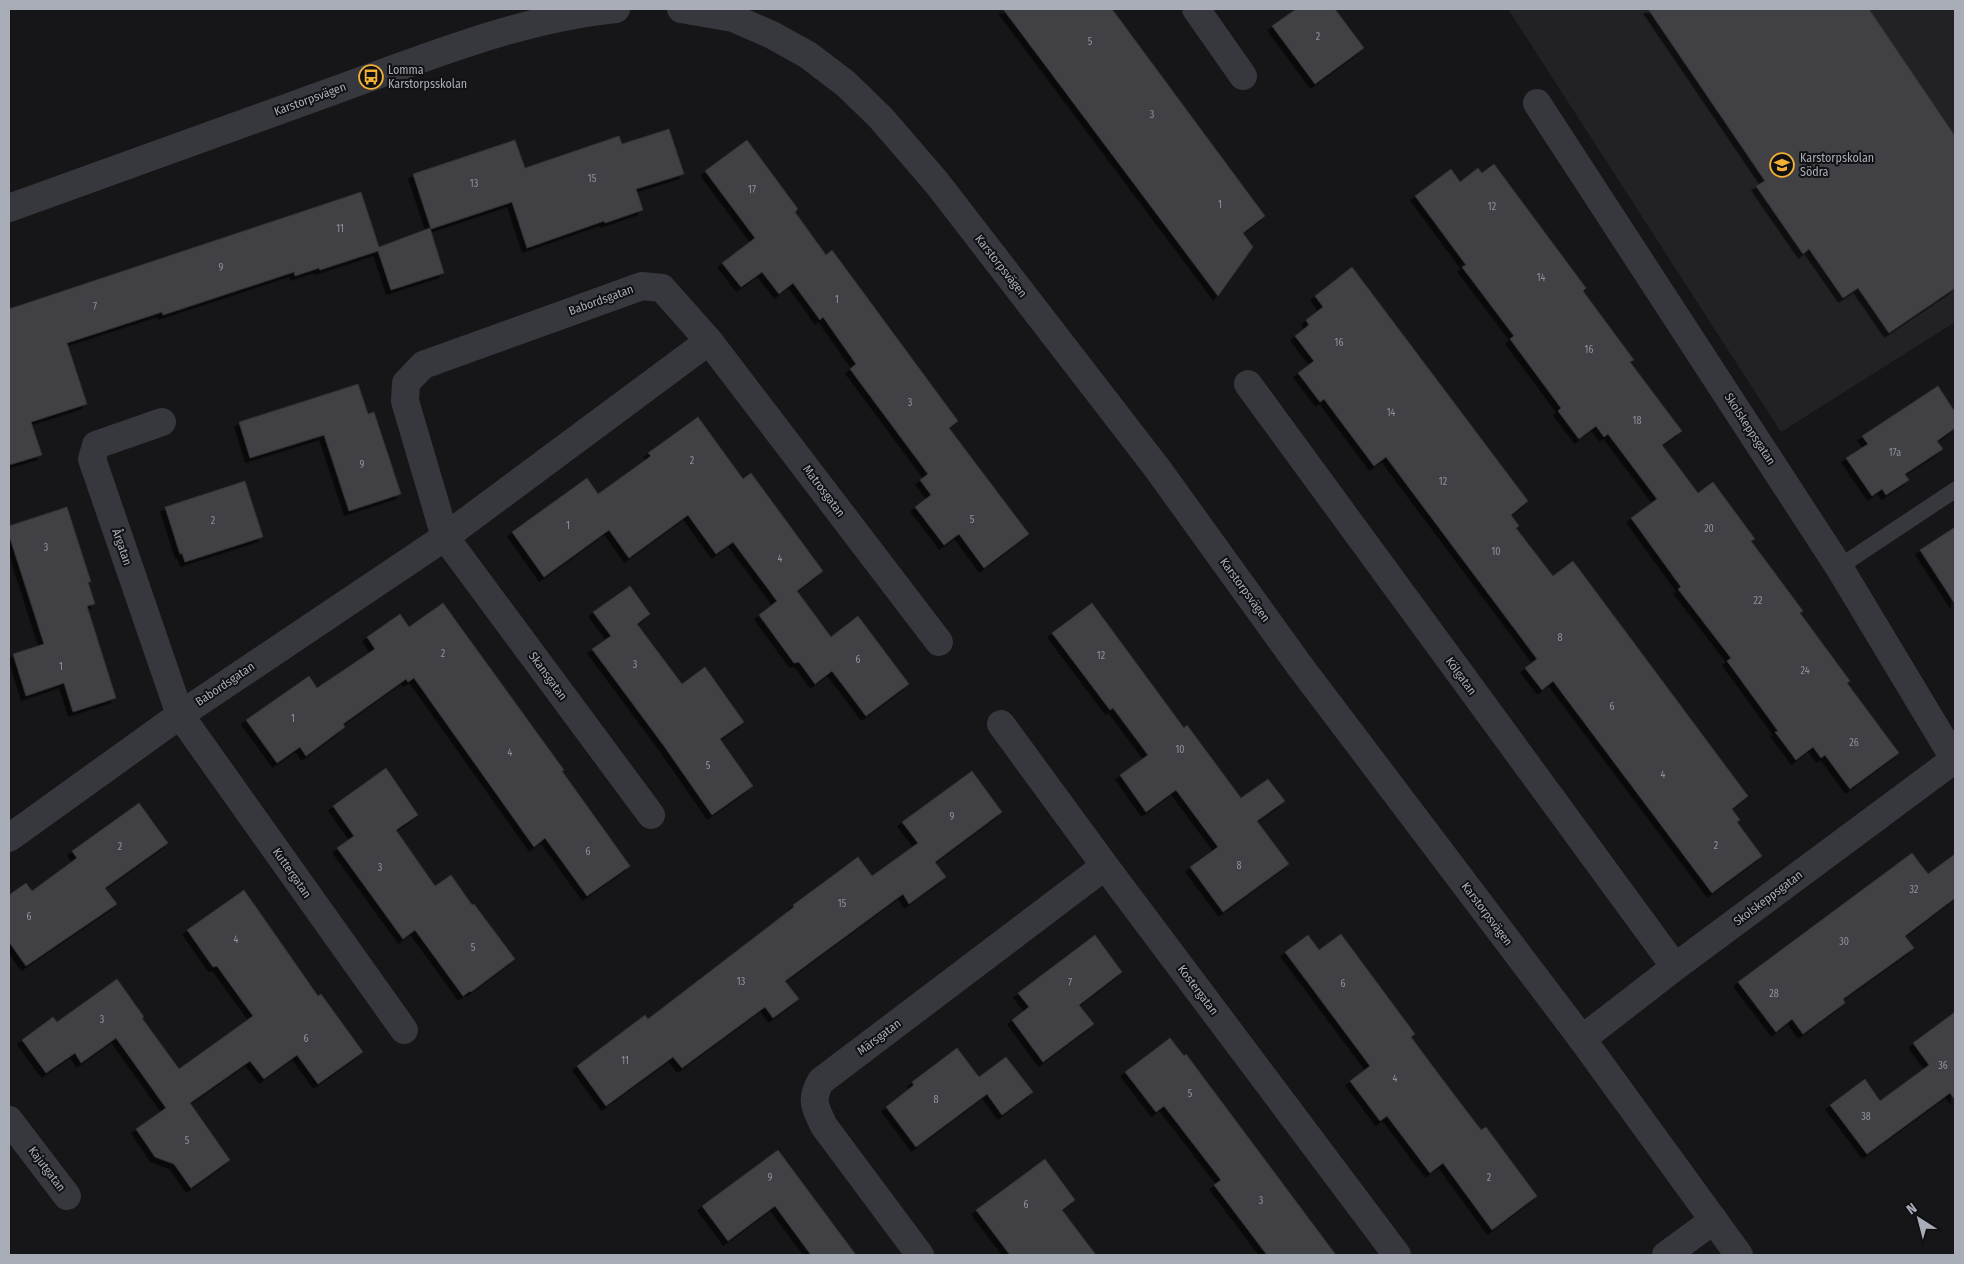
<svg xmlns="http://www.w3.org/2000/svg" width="1964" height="1264" font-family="'Fira Sans Condensed',sans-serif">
<defs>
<filter id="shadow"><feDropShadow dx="-4.5" dy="4.5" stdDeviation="0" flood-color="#0009"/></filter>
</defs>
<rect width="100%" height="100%" fill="#161618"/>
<path fill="#222225" d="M 1508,9 L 1955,9 L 1955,322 L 1781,432 Z"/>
<path fill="#404145" stroke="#303034" filter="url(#shadow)" d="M 1003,9 L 1112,9 L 1265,216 L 1243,233 L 1253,247 L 1218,296 Z
M 1296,9 L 1335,9 L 1364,48 L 1315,84 L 1272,26 Z
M 1648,9 L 1869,9 L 1955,136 L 1955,288 L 1889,333 L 1858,288 L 1843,298 L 1809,249 L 1803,254 L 1756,186 L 1765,181 Z
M 669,129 L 684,174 L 636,189 L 643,210 L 605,223 L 604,221 L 527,248 L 512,202 L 431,229 L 413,174 L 515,140 L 525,168 L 619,136 L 622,144 Z
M 747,140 L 798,209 L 795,212 L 826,255 L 832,250 L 958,421 L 949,428 L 1029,534 L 984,568 L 959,534 L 944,545 L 915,507 L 931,495 L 920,480 L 928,474 L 850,369 L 856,364 L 823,317 L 820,320 L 793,283 L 779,294 L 762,272 L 741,287 L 722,263 L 755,238 L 705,171 Z
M 1494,164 L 1586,288 L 1583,291 L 1634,360 L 1630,362 L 1682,431 L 1662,445 L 1698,493 L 1713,482 L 1755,539 L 1751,541 L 1803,611 L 1800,613 L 1850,681 L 1847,683 L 1899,753 L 1850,789 L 1825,755 L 1821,758 L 1813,747 L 1796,760 L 1775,732 L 1778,731 L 1727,661 L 1731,658 L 1678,589 L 1681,587 L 1631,518 L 1657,499 L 1608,434 L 1604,437 L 1596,426 L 1579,439 L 1558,411 L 1561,408 L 1510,339 L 1514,336 L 1462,267 L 1466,265 L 1415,196 L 1451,169 L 1460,182 L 1478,168 L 1482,173 Z
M 361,192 L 379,247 L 430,228 L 444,273 L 391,290 L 378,251 L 320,270 L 319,268 L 295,276 L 294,272 L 163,315 L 162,312 L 67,343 L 87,404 L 31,422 L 42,455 L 9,465 L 9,309 Z
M 1352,267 L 1528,501 L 1511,515 L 1519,526 L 1516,528 L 1553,576 L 1573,561 L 1748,796 L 1732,809 L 1740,820 L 1737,822 L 1762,856 L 1712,893 L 1553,681 L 1542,690 L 1525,668 L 1537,659 L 1386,457 L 1374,466 L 1324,399 L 1320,402 L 1298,373 L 1314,361 L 1295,336 L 1309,325 L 1306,320 L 1323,307 L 1315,296 Z
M 358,384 L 368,414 L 374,412 L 401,494 L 349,511 L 324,435 L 250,458 L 239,422 Z
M 1938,386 L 1955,412 L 1955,428 L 1937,441 L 1943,449 L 1905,474 L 1909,480 L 1886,495 L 1882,489 L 1872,496 L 1846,458 L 1868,444 L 1862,436 Z
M 698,417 L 743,479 L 751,473 L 823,571 L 797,591 L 831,637 L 858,616 L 909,684 L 866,716 L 832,671 L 815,684 L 799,662 L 794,663 L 759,615 L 777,601 L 733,542 L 716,554 L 688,515 L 629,558 L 609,530 L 544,577 L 512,532 L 587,478 L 598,494 L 651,456 L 648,453 Z
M 245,481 L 263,537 L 185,562 L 182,553 L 180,554 L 165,507 Z
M 67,507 L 91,582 L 88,582 L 95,604 L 87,606 L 116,698 L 73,712 L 64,683 L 26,696 L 13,654 L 44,644 L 9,535 L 9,526 Z
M 1955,527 L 1955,604 L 1920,550 Z
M 630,586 L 650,614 L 637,624 L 682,684 L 705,667 L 744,722 L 720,739 L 753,786 L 712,815 L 664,746 L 592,649 L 611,636 L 593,612 Z
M 443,603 L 564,770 L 562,771 L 630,866 L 587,896 L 545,838 L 534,847 L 414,678 L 408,682 L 406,679 L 343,724 L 345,727 L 306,756 L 300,747 L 277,763 L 246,720 L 309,676 L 317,688 L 375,649 L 367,637 L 400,614 L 409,627 Z
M 1092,603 L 1184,728 L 1187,725 L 1241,798 L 1268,779 L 1285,801 L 1257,821 L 1289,864 L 1223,912 L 1190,867 L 1218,847 L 1176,790 L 1146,812 L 1120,775 L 1148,755 L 1113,708 L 1110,710 L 1052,633 Z
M 386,768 L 418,815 L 396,830 L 435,886 L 451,875 L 472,905 L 474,904 L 515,959 L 471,992 L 470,991 L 463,996 L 415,930 L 403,939 L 337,848 L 354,836 L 333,806 Z
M 972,771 L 1002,812 L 935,862 L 946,877 L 909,904 L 903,894 L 785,981 L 799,999 L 773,1018 L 765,1007 L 682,1068 L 673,1057 L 606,1106 L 577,1066 L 645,1015 L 648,1019 L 794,907 L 793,905 L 858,857 L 872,876 L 918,843 L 902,822 Z
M 139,803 L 168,843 L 105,888 L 117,904 L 26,966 L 9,942 L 9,895 L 26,883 L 32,891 L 77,858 L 72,851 Z
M 1912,853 L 1928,874 L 1955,854 L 1955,898 L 1905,936 L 1914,948 L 1843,999 L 1845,1003 L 1803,1034 L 1792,1019 L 1776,1032 L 1738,982 Z
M 244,890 L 318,996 L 321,994 L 363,1052 L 318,1084 L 297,1055 L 264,1079 L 250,1061 L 190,1103 L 230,1160 L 191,1188 L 174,1164 L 155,1157 L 136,1129 L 166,1108 L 116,1038 L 81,1063 L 75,1053 L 46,1073 L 22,1040 L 53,1017 L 57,1022 L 117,979 L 144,1017 L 142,1018 L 179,1069 L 253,1016 L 217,966 L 213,967 L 187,930 Z
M 1341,934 L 1415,1034 L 1411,1037 L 1440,1076 L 1481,1130 L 1486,1127 L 1537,1196 L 1492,1230 L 1443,1163 L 1430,1173 L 1387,1116 L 1380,1121 L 1350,1081 L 1370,1066 L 1285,952 L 1308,935 L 1319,950 Z
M 1095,935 L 1122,972 L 1079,1005 L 1094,1024 L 1043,1062 L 1012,1020 L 1029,1007 L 1018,993 Z
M 1955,1012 L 1955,1100 L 1950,1093 L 1867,1154 L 1830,1105 L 1865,1079 L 1880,1101 L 1929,1065 L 1913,1043 Z
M 1170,1038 L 1184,1056 L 1186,1054 L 1336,1255 L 1267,1255 L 1214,1185 L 1221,1180 L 1164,1106 L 1156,1112 L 1125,1072 Z
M 957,1048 L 979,1077 L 1006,1057 L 1033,1092 L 1002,1115 L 987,1094 L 916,1147 L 886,1107 L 914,1085 L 912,1082 Z
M 778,1150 L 856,1255 L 811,1255 L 775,1206 L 728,1241 L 702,1206 Z
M 1045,1159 L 1075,1200 L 1062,1210 L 1096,1255 L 1010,1255 L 976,1210 Z"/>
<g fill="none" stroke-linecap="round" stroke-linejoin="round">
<path stroke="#37383d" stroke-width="16" d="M 1839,567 L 1955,490"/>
<path stroke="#37383d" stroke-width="28" d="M 1196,9 L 1243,76
M 1537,103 L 1839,567 L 1955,760
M 709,341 L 939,642
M 1248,384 L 1675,967
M 162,422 L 96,445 L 92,459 L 180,715 L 404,1030
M 1001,724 L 1105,866 L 1397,1255
M 9,838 L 180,715 L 445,537 L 709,341 L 662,288 L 642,286 L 423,365 L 406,383 L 405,401 L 445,537 L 651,815
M 1582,1039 L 1675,967 L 1955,759
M 9,1120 L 67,1196
M 920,1255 L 824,1126 C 815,1108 810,1099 821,1081 L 1105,866
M 1666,1255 L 1714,1220"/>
<path stroke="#37383d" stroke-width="28" d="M 681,9 L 733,18 L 772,35 L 808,55 L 846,84 L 881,118 L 937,183 L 1157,468 L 1299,665 L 1582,1039 L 1739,1255
M 9,208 C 117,169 225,130 333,91 C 425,58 518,19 616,9"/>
</g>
<defs>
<g id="bus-ring" transform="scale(1.25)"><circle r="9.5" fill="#111113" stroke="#f2b134" stroke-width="1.5"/><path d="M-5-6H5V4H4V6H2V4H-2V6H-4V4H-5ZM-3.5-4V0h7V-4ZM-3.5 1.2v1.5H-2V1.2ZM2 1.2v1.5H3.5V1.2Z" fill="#f2b134"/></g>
<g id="school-ring" transform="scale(1.25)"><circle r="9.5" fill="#111113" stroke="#f2b134" stroke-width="1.5"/><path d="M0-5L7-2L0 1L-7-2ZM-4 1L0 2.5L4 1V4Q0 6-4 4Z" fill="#f2b134"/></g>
</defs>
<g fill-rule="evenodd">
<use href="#bus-ring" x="371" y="77"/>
<use href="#school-ring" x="1782" y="165"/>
</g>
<g text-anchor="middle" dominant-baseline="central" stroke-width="4" stroke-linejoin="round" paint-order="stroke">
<g font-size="10" fill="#8e929b">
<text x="1318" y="37">2</text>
<text x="1090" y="42">5</text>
<text x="1152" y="115">3</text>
<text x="592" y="179">15</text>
<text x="474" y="184">13</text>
<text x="752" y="190">17</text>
<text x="1220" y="205">1</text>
<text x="1492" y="207">12</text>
<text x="340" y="229">11</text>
<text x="221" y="268">9</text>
<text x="1541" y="278">14</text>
<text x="837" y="300">1</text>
<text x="95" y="307">7</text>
<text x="1339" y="343">16</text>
<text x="1589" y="350">16</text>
<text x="910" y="403">3</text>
<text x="1391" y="413">14</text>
<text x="1637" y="421">18</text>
<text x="1895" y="453">17a</text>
<text x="692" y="461">2</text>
<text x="362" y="465">9</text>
<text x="1443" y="482">12</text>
<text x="972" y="520">5</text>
<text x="213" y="521">2</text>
<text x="568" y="526">1</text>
<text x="1709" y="529">20</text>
<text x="46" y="548">3</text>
<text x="1496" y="552">10</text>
<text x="780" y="559">4</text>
<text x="1758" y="601">22</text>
<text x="1560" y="638">8</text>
<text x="443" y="654">2</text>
<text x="1101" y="656">12</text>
<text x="858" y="660">6</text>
<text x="635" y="665">3</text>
<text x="61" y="667">1</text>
<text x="1805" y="671">24</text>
<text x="1612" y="707">6</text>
<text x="293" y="719">1</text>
<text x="1854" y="743">26</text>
<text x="1180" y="750">10</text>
<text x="510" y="753">4</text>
<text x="708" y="766">5</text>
<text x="1663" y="775">4</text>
<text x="952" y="817">9</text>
<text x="1716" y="846">2</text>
<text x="120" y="847">2</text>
<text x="588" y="852">6</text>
<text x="1239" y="866">8</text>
<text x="380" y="868">3</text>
<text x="1914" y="890">32</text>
<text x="842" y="904">15</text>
<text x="29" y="917">6</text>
<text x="236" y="940">4</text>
<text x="1844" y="942">30</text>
<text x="473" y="948">5</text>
<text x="741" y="982">13</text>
<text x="1070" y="983">7</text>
<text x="1343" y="984">6</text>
<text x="1774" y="994">28</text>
<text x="102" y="1020">3</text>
<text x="306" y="1039">6</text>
<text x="625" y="1061">11</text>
<text x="1943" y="1066">36</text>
<text x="1395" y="1079">4</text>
<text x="1190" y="1094">5</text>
<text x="936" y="1100">8</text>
<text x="1866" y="1117">38</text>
<text x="187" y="1141">5</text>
<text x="770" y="1178">9</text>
<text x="1489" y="1178">2</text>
<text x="1261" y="1201">3</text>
<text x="1026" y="1205">6</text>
</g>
<g font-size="12" fill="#a8adb8" stroke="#111113" text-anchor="start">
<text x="388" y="70">Lomma<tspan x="388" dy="14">Karstorpsskolan</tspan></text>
<text x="1800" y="158">Karstorpskolan<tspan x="1800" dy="14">Södra</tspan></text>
</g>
<g font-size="12" fill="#a8adb8" stroke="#111113">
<text transform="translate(310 99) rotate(-20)">Karstorpsvägen</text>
<text transform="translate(1001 266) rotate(52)">Karstorpsvägen</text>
<text transform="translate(601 300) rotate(-20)">Babordsgatan</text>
<text transform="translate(1750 429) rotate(57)">Skolskeppsgatan</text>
<text transform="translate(824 491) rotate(53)">Matrosgatan</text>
<text transform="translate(122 547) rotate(71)">Årgatan</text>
<text transform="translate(1245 590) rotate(54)">Karstorpsvägen</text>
<text transform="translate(548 676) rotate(54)">Skansgatan</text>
<text transform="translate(1461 676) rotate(54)">Kölgatan</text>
<text transform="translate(225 684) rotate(-34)">Babordsgatan</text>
<text transform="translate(292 873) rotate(55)">Kuttergatan</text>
<text transform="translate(1768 898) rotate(-37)">Skolskeppsgatan</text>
<text transform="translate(1487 914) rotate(53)">Karstorpsvägen</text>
<text transform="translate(1198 990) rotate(53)">Kostergatan</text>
<text transform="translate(879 1037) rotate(-37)">Märsgatan</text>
<text transform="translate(47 1169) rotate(53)">Kajutgatan</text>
</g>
</g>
<rect width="1964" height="1264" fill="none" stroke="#a8adb8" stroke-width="20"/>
<g transform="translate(1919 1219) rotate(324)" stroke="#111113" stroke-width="4" paint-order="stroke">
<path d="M0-4L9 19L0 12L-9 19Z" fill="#a8adb8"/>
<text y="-8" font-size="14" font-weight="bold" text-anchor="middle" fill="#a8adb8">N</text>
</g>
</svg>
